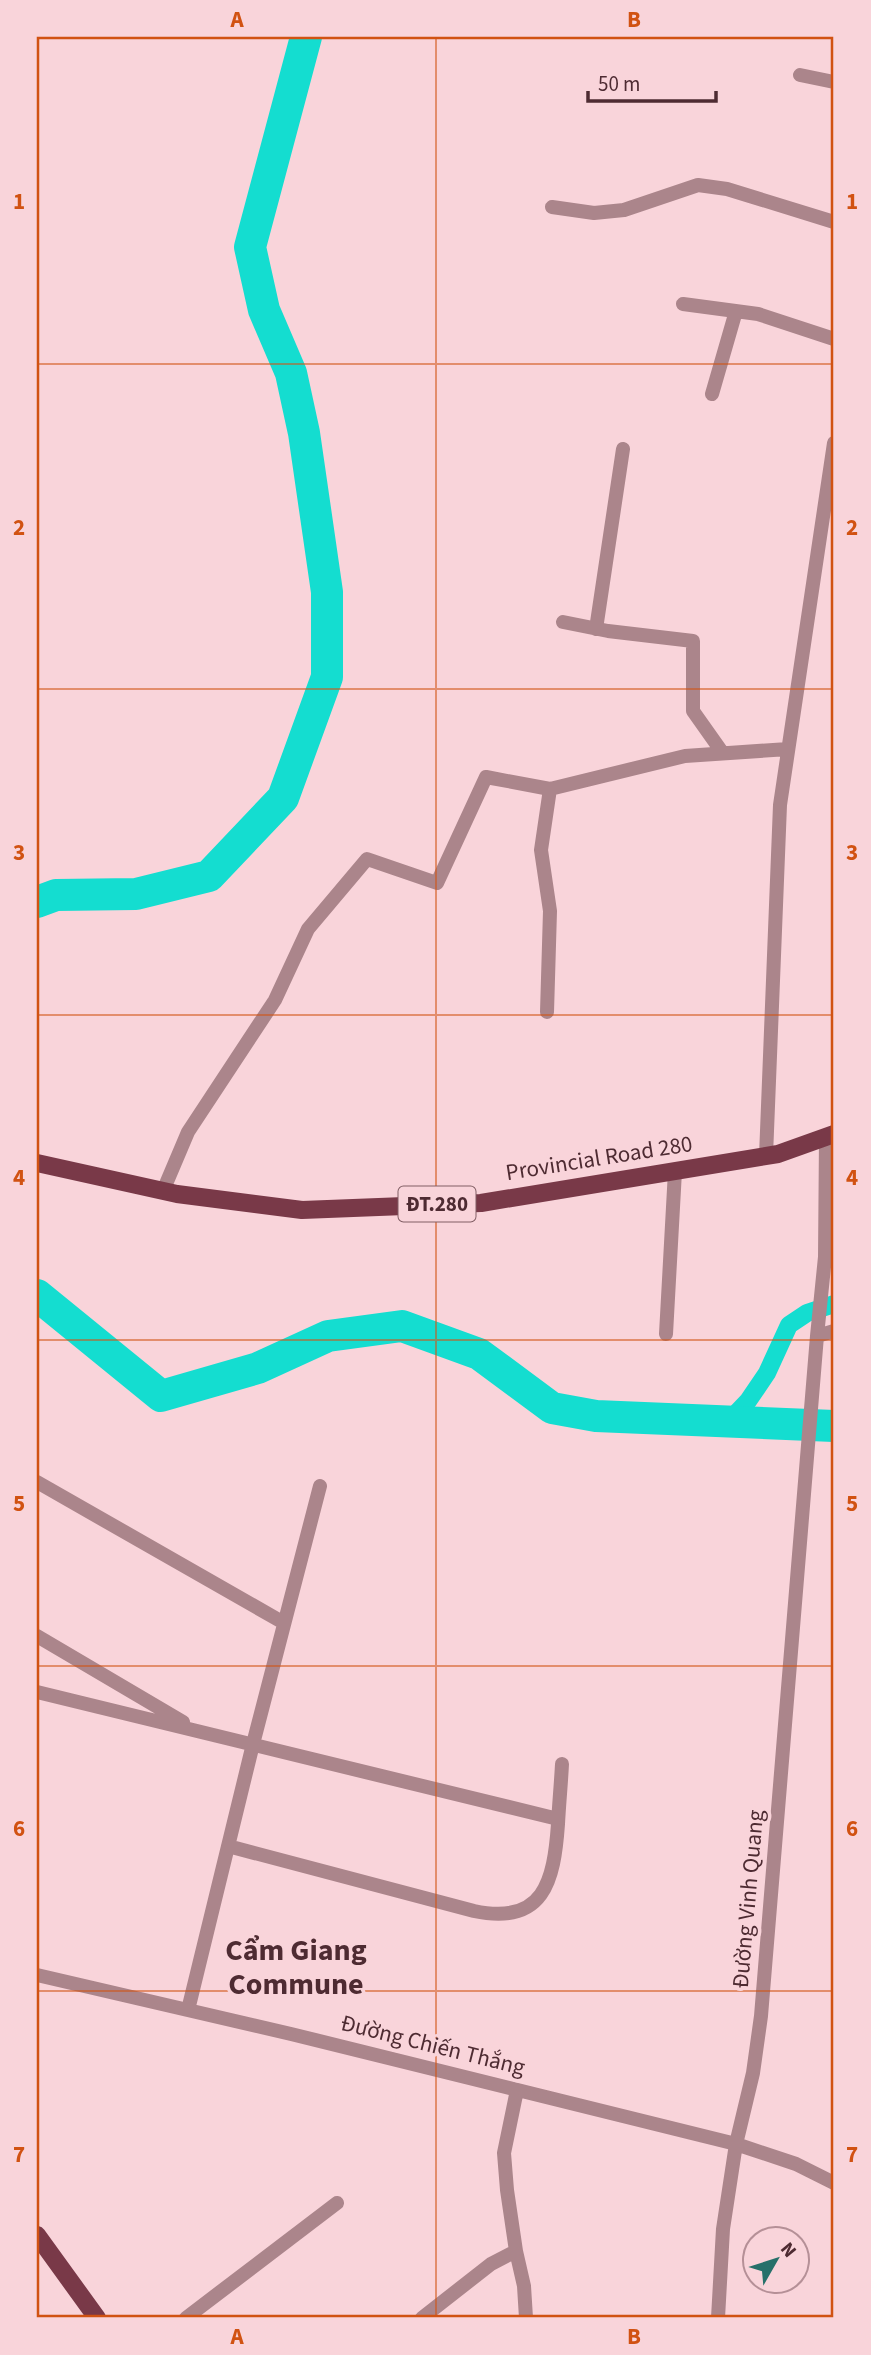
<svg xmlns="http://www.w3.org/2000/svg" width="871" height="2355" font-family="'Source Sans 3',sans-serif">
<rect width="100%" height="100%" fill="#f9d4da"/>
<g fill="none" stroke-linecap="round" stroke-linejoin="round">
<path stroke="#14ddd0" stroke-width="18" d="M 728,1422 L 748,1401 L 767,1373 L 789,1325 L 807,1313 L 834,1304"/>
<path stroke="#14ddd0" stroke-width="32" d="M 37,902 L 56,895 L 136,894 L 209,876 L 283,798 L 327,677 L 327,592 L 304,433 L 291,373 L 264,310 L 250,247 L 306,37
M 37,1295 L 161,1396 L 258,1368 L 328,1336 L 402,1326 L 479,1354 L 552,1408 L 596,1416 L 834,1426"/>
<path stroke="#ab858b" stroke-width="14" d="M 800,75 L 834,82
M 552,207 L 594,213 L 624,210 L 698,185 L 727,189 L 834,222
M 683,304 L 758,314 L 834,339
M 712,394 L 736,311
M 563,622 L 608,631 L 693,641 L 693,711 L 722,752
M 596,629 L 623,449
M 547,1012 L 550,911 L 541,850 L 550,789
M 826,1137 L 825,1257 L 817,1336 L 834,1331
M 766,1156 L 780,805 L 834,443
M 163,1191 L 188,1132 L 275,1000 L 308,929 L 367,859 L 437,883 L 486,777 L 550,789 L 685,756 L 788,749
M 666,1334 L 675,1171
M 37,1482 L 284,1623
M 37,1636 L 183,1722
M 37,1692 L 558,1819
M 228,1846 L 474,1911 C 544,1926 554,1881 558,1824 C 559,1804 561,1784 562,1764
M 37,1975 L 291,2034 L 736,2144 L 796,2164 L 834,2183
M 188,2010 L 253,1744 L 320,1486
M 517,2090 L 504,2153 L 507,2190 L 516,2251 L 524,2286 L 526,2318
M 186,2318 L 337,2203
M 422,2318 L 491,2264 L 516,2251
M 718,2318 L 723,2229 L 736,2144 L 753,2073 L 761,2016 L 817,1336"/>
<path stroke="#793948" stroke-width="18" d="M 37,1163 L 177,1194 L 302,1210 L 481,1203 L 778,1154 L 834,1134
M 37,2235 L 97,2318"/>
</g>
<path fill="none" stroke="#d15212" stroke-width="2" stroke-opacity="0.55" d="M 436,37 L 436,2318M 37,364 L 834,364M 37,689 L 834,689M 37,1015 L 834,1015M 37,1340 L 834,1340M 37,1666 L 834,1666M 37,1991 L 834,1991"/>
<g text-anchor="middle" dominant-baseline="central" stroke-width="7" stroke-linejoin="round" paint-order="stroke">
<rect fill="#f9d4da" stroke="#815e64" stroke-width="2" x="398.5" y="1186.5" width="77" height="35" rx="5"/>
<g font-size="21" font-weight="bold" fill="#4e2b32">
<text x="437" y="1204">ĐT.280</text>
</g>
<g font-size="23" fill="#4e2b32" stroke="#f9d4da">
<text transform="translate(599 1158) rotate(-9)">Provincial Road 280</text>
<text transform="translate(748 1899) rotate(-85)">Đường Vinh Quang</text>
<text transform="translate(433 2045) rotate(14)">Đường Chiến Thắng</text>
</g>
<g font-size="30" font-weight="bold" fill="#4e2b32" stroke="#f9d4da">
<text x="296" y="1950">Cẩm Giang<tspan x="296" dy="34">Commune</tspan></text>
</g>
</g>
<rect width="871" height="2355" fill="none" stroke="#f9d4da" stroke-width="77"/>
<g transform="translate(776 2260) rotate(51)"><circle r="33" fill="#f9d4da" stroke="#b59097" stroke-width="2"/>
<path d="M0-5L12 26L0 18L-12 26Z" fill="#27706a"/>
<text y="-10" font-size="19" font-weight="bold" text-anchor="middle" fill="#4e2b32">N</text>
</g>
<path d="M588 91v10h128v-10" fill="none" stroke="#4e2b32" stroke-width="3.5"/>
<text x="598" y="91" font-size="21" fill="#4e2b32" stroke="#f9d4da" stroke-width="5" paint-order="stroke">50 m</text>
<rect x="38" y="38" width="794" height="2278" fill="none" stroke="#d15212" stroke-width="2.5"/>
<g font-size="23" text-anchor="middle" font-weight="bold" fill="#d15212">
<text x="237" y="27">A</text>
<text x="634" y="27">B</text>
<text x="19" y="209">1</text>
<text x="852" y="209">1</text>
<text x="19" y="535">2</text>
<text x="852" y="535">2</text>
<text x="19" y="860">3</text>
<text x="852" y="860">3</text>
<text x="19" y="1185">4</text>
<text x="852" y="1185">4</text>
<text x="19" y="1511">5</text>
<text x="852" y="1511">5</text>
<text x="19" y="1836">6</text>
<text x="852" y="1836">6</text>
<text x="19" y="2162">7</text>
<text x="852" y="2162">7</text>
<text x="237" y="2344">A</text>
<text x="634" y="2344">B</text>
</g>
</svg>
